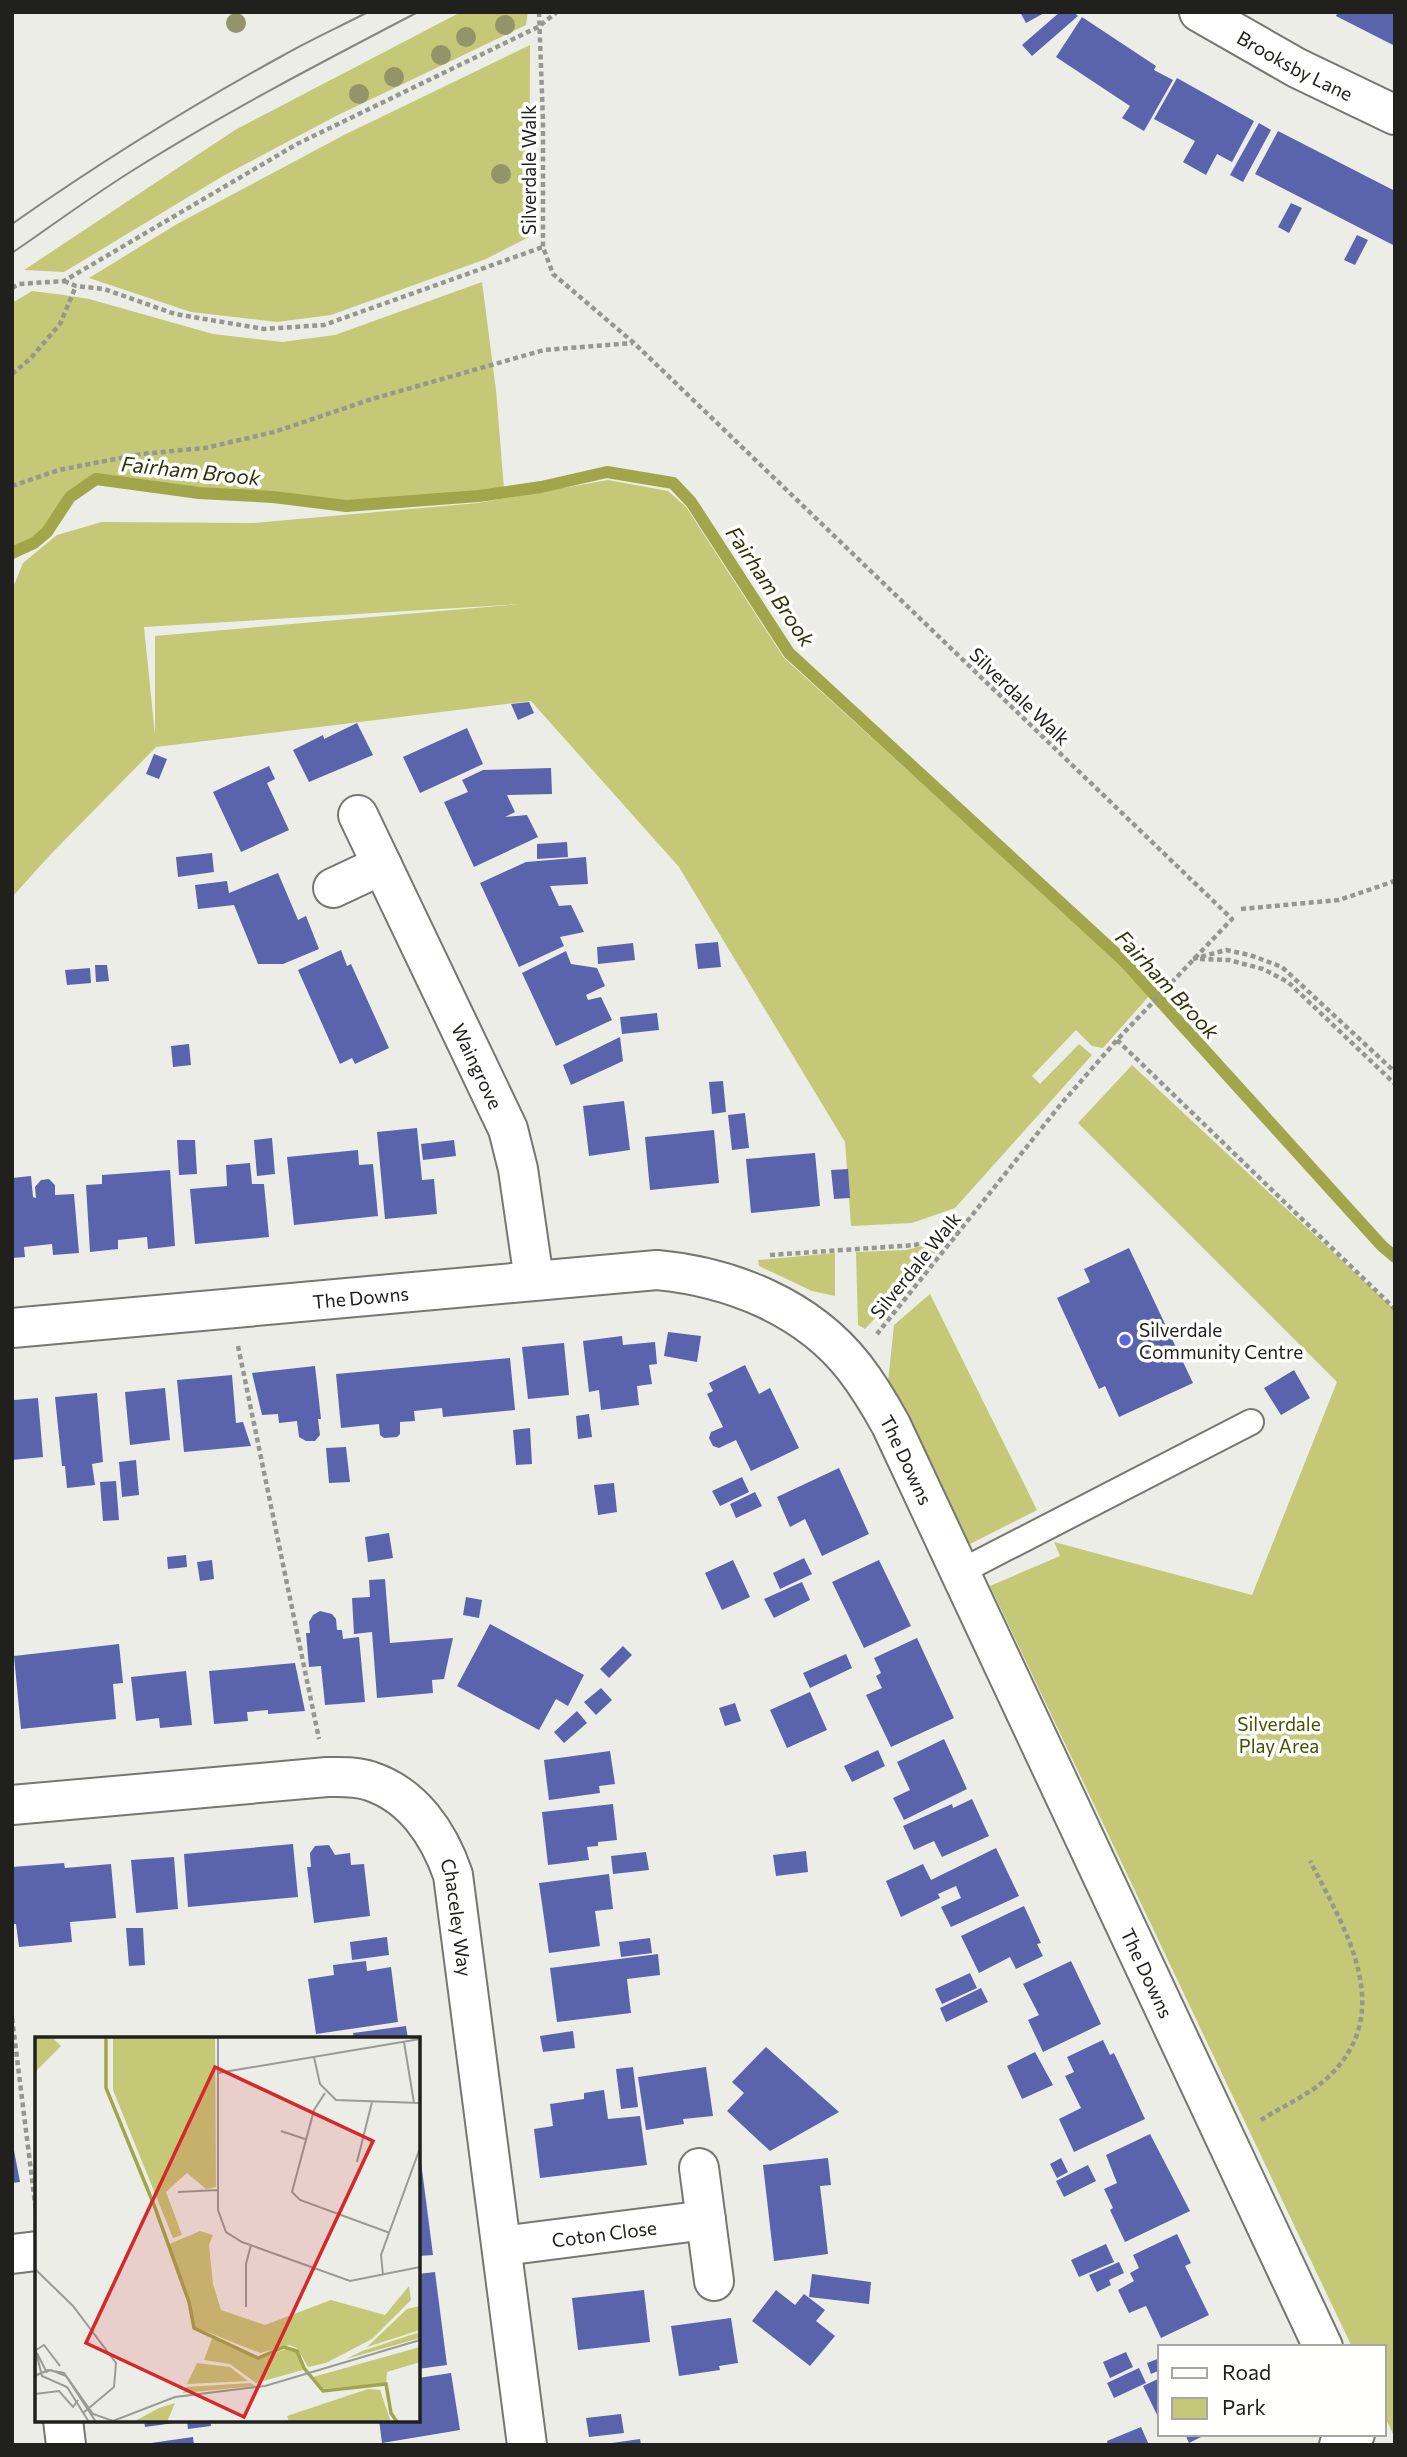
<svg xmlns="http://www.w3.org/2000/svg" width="1407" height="2457" font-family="Commissioner,sans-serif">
<rect width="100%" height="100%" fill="#ecede6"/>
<path fill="#c4c877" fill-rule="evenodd" d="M 461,12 L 528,12 L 526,25 L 338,115 L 223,176 L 64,272 L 24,270 L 235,130 Z
M 530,45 L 529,237 L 486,259 L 331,315 L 277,322 L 191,312 L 89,278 L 177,224 L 344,135 Z
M 482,282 L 496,390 L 504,489 L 348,502 L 197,488 L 96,474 L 66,494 L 42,530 L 30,540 L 12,548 L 12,303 L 32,291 L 64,295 L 89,299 L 213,334 L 282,342 L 335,335 Z
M 608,480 L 668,491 L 686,507 L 784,658 L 1108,952 L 1149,996 L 1103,1048 L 1092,1046 L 1076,1030 L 1032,1076 L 1040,1084 L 1079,1044 L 1092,1055 L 955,1208 L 912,1223 L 851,1226 L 845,1142 L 679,867 L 531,701 L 156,747 L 50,855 L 12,897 L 12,590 L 23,563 L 57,535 L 102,522 L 253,523 L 478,503 ZM 522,604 L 155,636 L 155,735 L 144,627 Z
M 1132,1065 L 1395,1310 L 1395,2438 L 1384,2415 L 1384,2347 L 1352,2347 L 990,1586 L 1060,1556 L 1054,1542 L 1252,1595 L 1337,1382 L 1078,1123 Z
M 946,1240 L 865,1329 L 858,1325 L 856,1252 L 906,1250 Z
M 835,1253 L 835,1296 L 812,1291 L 759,1266 L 758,1260 Z
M 930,1294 L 1037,1510 L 968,1545 L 888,1382 L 894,1325 Z"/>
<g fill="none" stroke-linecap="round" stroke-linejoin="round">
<path stroke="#a2a64a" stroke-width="12" d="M 12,553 L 34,543 L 47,532 L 70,497 L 96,479 L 199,493 L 273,497 L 346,506 L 479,496 L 541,487 L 607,472 L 673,483 L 691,502 L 789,653 L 1123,960 L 1382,1246 L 1395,1257"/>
</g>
<path fill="#5964ad" d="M 1020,12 L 1046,12 L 1026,23 Z
M 1060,12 L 1074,12 L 1078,16 L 1032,56 L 1022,45 Z
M 1338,12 L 1395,12 L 1395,46 L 1336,16 Z
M 1082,17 L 1156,66 L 1154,70 L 1173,80 L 1144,131 L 1122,118 L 1130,106 L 1056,57 Z
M 1177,78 L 1254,121 L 1232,162 L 1217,154 L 1206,175 L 1183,162 L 1195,141 L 1154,119 Z
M 1259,123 L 1271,130 L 1243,182 L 1230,175 Z
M 1278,131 L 1395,191 L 1395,246 L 1255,174 Z
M 1291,203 L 1302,208 L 1289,233 L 1278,227 Z
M 1357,235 L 1368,240 L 1355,265 L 1344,260 Z
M 529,702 L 534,713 L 518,720 L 511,704 Z
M 357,723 L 373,755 L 309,782 L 293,750 L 323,735 L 324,739 Z
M 467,728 L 483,764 L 420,793 L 403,757 Z
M 154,754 L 167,759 L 159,779 L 146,774 Z
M 269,766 L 275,779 L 267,783 L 289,830 L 241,852 L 213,792 Z
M 551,768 L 552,794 L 507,795 L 515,812 L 505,817 L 527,815 L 538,837 L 474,867 L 444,802 L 468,792 L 462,780 L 483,770 Z
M 567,842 L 568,857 L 537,859 L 537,844 Z
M 212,853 L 214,872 L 178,877 L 176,857 Z
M 586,857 L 588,884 L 550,886 L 559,906 L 571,905 L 584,932 L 560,937 L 564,946 L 519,967 L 480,883 L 526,862 Z
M 278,873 L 298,920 L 306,916 L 319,949 L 283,964 L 258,964 L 234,905 L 198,909 L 195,885 L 227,881 L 229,893 Z
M 718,942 L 721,967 L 698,969 L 695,944 Z
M 633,943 L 635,960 L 598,964 L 597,947 Z
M 341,950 L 347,966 L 351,964 L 389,1048 L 355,1064 L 352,1058 L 340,1064 L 298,970 Z
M 566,951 L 571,964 L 597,968 L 605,986 L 586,995 L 588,1000 L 601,997 L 612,1020 L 556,1046 L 522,973 Z
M 95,965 L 107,965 L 109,981 L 96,982 Z
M 90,968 L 91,983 L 67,985 L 65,970 Z
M 657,1013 L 659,1030 L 622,1034 L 620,1017 Z
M 620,1037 L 623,1061 L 571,1085 L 563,1065 Z
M 189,1044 L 191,1065 L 173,1067 L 171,1046 Z
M 723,1081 L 726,1112 L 712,1114 L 709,1082 Z
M 624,1101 L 630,1150 L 589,1156 L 583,1106 Z
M 745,1113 L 749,1148 L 732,1150 L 728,1115 Z
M 417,1128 L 422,1180 L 434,1179 L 437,1214 L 385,1219 L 377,1132 Z
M 714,1130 L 719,1183 L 650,1190 L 645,1137 Z
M 272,1138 L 275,1174 L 257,1176 L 254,1140 Z
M 177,1140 L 195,1140 L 197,1174 L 179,1175 Z
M 454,1140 L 456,1156 L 423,1160 L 421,1144 Z
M 358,1150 L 359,1165 L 373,1164 L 378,1216 L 294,1225 L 287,1157 Z
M 815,1153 L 820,1206 L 751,1213 L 746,1159 Z
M 250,1163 L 252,1184 L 264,1184 L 269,1237 L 195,1244 L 190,1189 L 227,1186 L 226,1165 Z
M 848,1169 L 850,1198 L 834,1199 L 831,1170 Z
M 170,1170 L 175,1246 L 148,1249 L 147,1237 L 118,1240 L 118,1249 L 90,1252 L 86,1185 L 102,1184 L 102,1175 Z
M 31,1176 L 33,1197 L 36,1198 L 35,1187 L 41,1180 L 49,1179 L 55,1185 L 55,1195 L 74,1194 L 79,1253 L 53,1255 L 52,1244 L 24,1247 L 25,1257 L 12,1258 L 12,1178 Z
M 1129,1248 L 1193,1383 L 1119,1417 L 1105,1386 L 1099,1389 L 1057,1298 L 1090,1282 L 1084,1269 Z
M 668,1332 L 701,1336 L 697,1362 L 664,1356 Z
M 622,1336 L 623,1345 L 655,1342 L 657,1364 L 649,1365 L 652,1384 L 637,1386 L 639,1405 L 601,1410 L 599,1390 L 589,1392 L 583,1341 Z
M 564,1343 L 569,1395 L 528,1399 L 522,1347 Z
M 510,1358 L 515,1410 L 443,1417 L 442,1408 L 414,1411 L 415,1421 L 400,1422 L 400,1434 L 397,1437 L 384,1438 L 380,1435 L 379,1424 L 341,1428 L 336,1374 Z
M 745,1365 L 759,1394 L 770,1388 L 799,1448 L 751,1471 L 736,1440 L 719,1448 L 713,1446 L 709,1438 L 711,1432 L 723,1427 L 707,1394 L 713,1391 L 709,1383 Z
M 315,1366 L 321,1419 L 318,1419 L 320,1435 L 315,1441 L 306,1441 L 299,1437 L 297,1421 L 279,1423 L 278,1414 L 262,1415 L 252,1373 Z
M 1294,1370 L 1310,1398 L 1281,1415 L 1264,1388 Z
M 232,1375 L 236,1423 L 243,1422 L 251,1446 L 184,1452 L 177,1380 Z
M 165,1388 L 170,1440 L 130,1445 L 125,1392 Z
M 97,1393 L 103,1462 L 92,1464 L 95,1485 L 67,1488 L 65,1466 L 62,1466 L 55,1397 Z
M 38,1398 L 43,1457 L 12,1460 L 14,1400 Z
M 589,1414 L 592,1437 L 578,1439 L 576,1416 Z
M 530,1428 L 532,1464 L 516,1465 L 513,1430 Z
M 346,1447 L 350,1482 L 329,1483 L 326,1448 Z
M 136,1460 L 139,1495 L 122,1497 L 119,1462 Z
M 839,1468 L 869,1534 L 822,1556 L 805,1519 L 790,1527 L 777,1497 Z
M 742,1477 L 749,1492 L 720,1506 L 712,1491 Z
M 116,1481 L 119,1520 L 103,1521 L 100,1482 Z
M 614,1483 L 617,1512 L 598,1515 L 594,1485 Z
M 755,1492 L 762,1506 L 736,1518 L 730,1504 Z
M 389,1533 L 393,1558 L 368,1562 L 365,1537 Z
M 186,1555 L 187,1567 L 168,1569 L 167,1557 Z
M 804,1558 L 812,1574 L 780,1589 L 773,1573 Z
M 212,1560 L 214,1579 L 200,1581 L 197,1562 Z
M 733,1560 L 750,1597 L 722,1610 L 705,1573 Z
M 879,1560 L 911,1626 L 864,1648 L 832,1582 Z
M 385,1579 L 390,1643 L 453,1638 L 444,1679 L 432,1680 L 433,1693 L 377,1698 L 372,1632 L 354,1634 L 352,1598 L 370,1597 L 369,1580 Z
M 802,1582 L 810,1600 L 774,1618 L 764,1599 Z
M 466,1597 L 482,1600 L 479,1618 L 463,1615 Z
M 320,1611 L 332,1614 L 336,1619 L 337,1630 L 342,1630 L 343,1639 L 359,1637 L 365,1702 L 325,1705 L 321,1666 L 309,1667 L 306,1633 L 310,1633 L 309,1622 L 313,1615 Z
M 490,1624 L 584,1675 L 568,1706 L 556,1699 L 539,1730 L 457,1686 Z
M 917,1638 L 954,1718 L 891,1747 L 866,1695 L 882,1688 L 876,1676 L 881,1673 L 874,1658 Z
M 119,1644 L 123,1683 L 113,1684 L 116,1719 L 21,1729 L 14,1656 Z
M 623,1646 L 632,1655 L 609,1678 L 600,1669 Z
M 846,1654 L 852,1668 L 810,1688 L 803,1673 Z
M 295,1663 L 305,1711 L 268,1714 L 268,1710 L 247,1712 L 248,1721 L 214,1724 L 209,1671 Z
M 186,1671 L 192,1725 L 160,1728 L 159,1718 L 136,1721 L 131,1677 Z
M 601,1688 L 612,1700 L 596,1715 L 584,1702 Z
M 810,1692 L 827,1730 L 787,1748 L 770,1710 Z
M 735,1703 L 741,1721 L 725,1726 L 719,1708 Z
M 577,1711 L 587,1723 L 564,1743 L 554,1732 Z
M 944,1739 L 967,1789 L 904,1820 L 893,1798 L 910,1790 L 897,1762 Z
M 878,1750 L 885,1766 L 852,1782 L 844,1766 Z
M 610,1751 L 615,1784 L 599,1786 L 600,1793 L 549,1800 L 544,1760 Z
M 972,1799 L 989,1836 L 942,1857 L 934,1841 L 914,1850 L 903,1826 L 952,1804 L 953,1808 Z
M 613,1804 L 617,1840 L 598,1842 L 598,1846 L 587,1847 L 589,1860 L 548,1865 L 542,1812 Z
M 293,1844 L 298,1897 L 188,1907 L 184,1854 Z
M 329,1845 L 335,1855 L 350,1853 L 351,1865 L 364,1864 L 370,1916 L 314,1923 L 307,1867 L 311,1867 L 310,1853 L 315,1846 Z
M 996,1848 L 1019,1896 L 951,1927 L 941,1907 L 961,1898 L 956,1886 L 938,1894 L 940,1898 L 901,1917 L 886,1881 L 923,1864 L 931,1880 Z
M 806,1851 L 808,1872 L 776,1876 L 773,1855 Z
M 646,1852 L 649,1870 L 613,1874 L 611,1856 Z
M 174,1857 L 178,1909 L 136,1913 L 131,1860 Z
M 64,1863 L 65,1868 L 111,1864 L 116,1918 L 70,1922 L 72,1942 L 19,1947 L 16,1924 L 12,1924 L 12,1867 Z
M 609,1874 L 613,1909 L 595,1911 L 600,1946 L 549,1953 L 539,1883 Z
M 1024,1906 L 1041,1943 L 1037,1944 L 1043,1956 L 1016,1969 L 1010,1957 L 979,1973 L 961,1936 Z
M 126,1928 L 143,1928 L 145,1965 L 129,1966 Z
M 387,1937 L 389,1955 L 352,1960 L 350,1942 Z
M 650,1938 L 652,1953 L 621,1957 L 619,1942 Z
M 658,1954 L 660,1975 L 627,1979 L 631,2013 L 557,2022 L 550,1968 Z
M 366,1961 L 367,1971 L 391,1967 L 398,2022 L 316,2034 L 308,1979 L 334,1975 L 333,1965 Z
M 1071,1961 L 1101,2024 L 1043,2052 L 1028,2020 L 1039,2015 L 1023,1984 Z
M 970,1973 L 977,1988 L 942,2004 L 935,1989 Z
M 981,1988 L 988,2002 L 946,2022 L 940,2008 Z
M 406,2026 L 408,2039 L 354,2039 L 353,2033 Z
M 573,2031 L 575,2048 L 543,2052 L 540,2036 Z
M 1103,2040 L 1110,2055 L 1114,2053 L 1145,2119 L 1074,2152 L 1059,2119 L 1081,2108 L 1065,2076 L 1074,2072 L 1067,2057 Z
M 766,2047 L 839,2112 L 770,2151 L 727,2111 L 744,2093 L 732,2082 Z
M 1035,2052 L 1053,2085 L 1022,2099 L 1007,2066 Z
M 633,2067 L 638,2107 L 621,2109 L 616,2069 Z
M 706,2067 L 713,2116 L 683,2119 L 684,2124 L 646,2130 L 638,2077 Z
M 604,2090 L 608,2119 L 640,2116 L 647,2165 L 540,2178 L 534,2129 L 553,2126 L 550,2104 L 584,2099 L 584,2093 Z
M 1150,2134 L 1190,2211 L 1125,2242 L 1110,2210 L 1113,2208 L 1104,2189 L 1117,2183 L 1106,2155 Z
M 12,2140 L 20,2182 L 12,2183 Z
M 828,2158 L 831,2185 L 820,2186 L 828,2254 L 774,2261 L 763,2165 Z
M 1061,2158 L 1068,2172 L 1057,2178 L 1050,2164 Z
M 421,2162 L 433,2255 L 418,2256 L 418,2163 Z
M 1088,2165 L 1096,2181 L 1064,2197 L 1056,2181 Z
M 1177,2234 L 1191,2263 L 1185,2266 L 1209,2315 L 1161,2338 L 1146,2306 L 1129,2313 L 1118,2290 L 1134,2281 L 1130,2273 L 1139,2268 L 1133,2255 Z
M 1106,2244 L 1114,2262 L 1079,2277 L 1071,2260 Z
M 1119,2262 L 1124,2273 L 1109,2280 L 1111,2285 L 1097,2292 L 1089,2275 Z
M 435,2272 L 447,2365 L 418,2369 L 418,2274 Z
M 812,2274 L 871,2282 L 869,2304 L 809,2297 Z
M 644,2290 L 650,2342 L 578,2350 L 572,2298 Z
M 776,2290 L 795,2305 L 804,2294 L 825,2310 L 816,2321 L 835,2336 L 810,2366 L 752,2321 Z
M 731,2318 L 738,2363 L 719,2366 L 720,2370 L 679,2376 L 671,2326 Z
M 1126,2352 L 1133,2367 L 1110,2378 L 1103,2362 Z
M 1160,2358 L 1160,2370 L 1151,2374 L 1147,2363 Z
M 1139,2368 L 1146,2383 L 1114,2398 L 1107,2383 Z
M 451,2373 L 460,2430 L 382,2443 L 379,2420 L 418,2420 L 418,2378 Z
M 1160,2378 L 1160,2421 L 1143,2386 Z
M 621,2414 L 624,2433 L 589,2437 L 586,2418 Z
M 144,2420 L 181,2420 L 181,2422 L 145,2427 Z
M 187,2420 L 210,2420 L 211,2426 L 188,2429 Z
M 1141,2427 L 1149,2445 L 1108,2445 L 1107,2441 Z
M 1185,2434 L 1207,2434 L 1189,2443 Z
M 193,2437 L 194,2445 L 152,2445 L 151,2443 Z
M 640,2439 L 641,2445 L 612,2445 L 612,2443 Z"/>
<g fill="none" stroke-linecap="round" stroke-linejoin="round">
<g stroke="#767770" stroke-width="28">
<path id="lane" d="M 960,1572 L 1251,1422"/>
</g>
<g stroke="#767770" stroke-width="42">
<g id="street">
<path id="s1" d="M 1199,12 L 1297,68 L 1395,115"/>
<path id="s2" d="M 358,815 L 508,1129 L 518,1169 L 534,1280"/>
<path d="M 333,888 L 382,865"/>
<path id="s3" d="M 12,1328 L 657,1270 C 731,1277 807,1307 854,1367 C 868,1385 880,1405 891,1425 L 1323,2347"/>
<path id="s4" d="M 12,1805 L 327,1777 C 341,1777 356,1776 370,1781 C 413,1795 439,1834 453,1875 L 527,2445"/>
<path d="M 699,2168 L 714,2281"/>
<path id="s5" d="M 502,2246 L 706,2220"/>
<path d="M 12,2254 L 37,2251"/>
<path d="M 63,2420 L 66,2445"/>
<path d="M 1339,2445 L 1355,2434"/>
</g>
</g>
<path stroke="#979792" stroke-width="4.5" stroke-dasharray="5 3.5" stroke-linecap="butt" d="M 539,12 L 543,121 L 543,247 L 553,274 L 634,343 L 1232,919 L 1117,1040 L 1061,1104 L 877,1334
M 64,281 L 76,286 L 104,289 L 175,314 L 264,329 L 324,325 L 543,247
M 12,288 L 19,284 L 64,281 L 297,144 L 538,27 L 557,12
M 12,374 L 30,359 L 60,324 L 76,286
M 12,486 L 59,470 L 141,454 L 205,448 L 274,432 L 372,399 L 544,350 L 633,343
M 1241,909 L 1339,900 L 1395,881
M 1193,959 L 1226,950 L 1250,955 L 1282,967 L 1395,1072
M 1200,959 L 1229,960 L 1263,969 L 1288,982 L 1395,1084
M 1117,1040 L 1395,1309
M 770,1255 L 915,1245 L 958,1233
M 238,1346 L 319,1739
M 12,2018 L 36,2211
M 1261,2120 C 1281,2107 1307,2096 1325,2080 C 1399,2014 1346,1931 1310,1861"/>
<use href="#lane" stroke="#fff" stroke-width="24"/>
<use href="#street" stroke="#fff" stroke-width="38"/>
<path stroke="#858681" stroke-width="2" d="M 12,224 C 99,163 189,107 282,56 C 310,40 339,27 368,12
M 12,253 C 53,225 93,195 135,169 C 226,112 322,62 418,12"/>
</g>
<g fill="#939469">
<circle cx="236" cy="23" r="10"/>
<circle cx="505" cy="25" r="10"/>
<circle cx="466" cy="37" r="10"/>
<circle cx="441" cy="55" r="10"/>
<circle cx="394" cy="77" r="10"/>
<circle cx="359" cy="94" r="10"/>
<circle cx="501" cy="174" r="10"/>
</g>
<circle fill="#5b65dd" stroke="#fffffe" stroke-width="2.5" cx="1125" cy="1340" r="7"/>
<g text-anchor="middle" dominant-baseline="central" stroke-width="7" stroke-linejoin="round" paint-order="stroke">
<g font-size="19" fill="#20201d" stroke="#fffffe">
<text stroke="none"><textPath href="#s1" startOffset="110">Brooksby Lane</textPath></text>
<text transform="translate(528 170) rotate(-90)">Silverdale Walk</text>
<text transform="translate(1020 696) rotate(44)">Silverdale Walk</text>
<text stroke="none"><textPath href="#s2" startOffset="278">Waingrove</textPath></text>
<text transform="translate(915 1265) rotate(-51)">Silverdale Walk</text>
<text stroke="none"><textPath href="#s3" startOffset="350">The Downs</textPath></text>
<text stroke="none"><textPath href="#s3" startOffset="980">The Downs</textPath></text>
<text stroke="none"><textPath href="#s4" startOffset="532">Chaceley Way</textPath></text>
<text stroke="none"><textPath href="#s3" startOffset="1547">The Downs</textPath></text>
<text stroke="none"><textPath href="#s5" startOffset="103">Coton Close</textPath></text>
</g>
<g font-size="19" fill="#20201d" stroke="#fffffe" text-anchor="start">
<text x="1139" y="1329">Silverdale<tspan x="1139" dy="22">Community Centre</tspan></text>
</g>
<g font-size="19" fill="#4a4c03" stroke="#fffffe">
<text x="1279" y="1723">Silverdale<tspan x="1279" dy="22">Play Area</tspan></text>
</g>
<g font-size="21" font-style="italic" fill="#303109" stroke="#fffffe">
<text transform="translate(191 470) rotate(6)">Fairham Brook</text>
<text transform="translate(771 586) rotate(56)">Fairham Brook</text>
<text transform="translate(1168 984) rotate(47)">Fairham Brook</text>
</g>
</g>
<g transform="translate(35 2037)">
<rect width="385" height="385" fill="#ecede6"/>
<path d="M 0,0 L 17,0 L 26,9 L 0,35 ZM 78,0 L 180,0 L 181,150 L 171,152 L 152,136 L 131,155 L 147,198 L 138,201 L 78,53 ZM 165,194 L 178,198 L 174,208 L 178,247 L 186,273 L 230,288 L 296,263 L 350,278 L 374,249 L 376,263 L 337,302 L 291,326 L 273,330 L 262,311 L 254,308 L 225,316 L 160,290 L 155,265 L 132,208 ZM 385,269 L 385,293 L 332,310 L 372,272 ZM 385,295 L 385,301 L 311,322 L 327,314 ZM 178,299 L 223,322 L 254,311 L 262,315 L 268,333 L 221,346 L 195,327 L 169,323 ZM 385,310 L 385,325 L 352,335 L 351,346 L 288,352 L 278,340 ZM 162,326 L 195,330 L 213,344 L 152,347 ZM 216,346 L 220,349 L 148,356 L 151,350 ZM 333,352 L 345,353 L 356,385 L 254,385 L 252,379 ZM 140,366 L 132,385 L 98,385 L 124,371 Z" fill="#c4c877"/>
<path fill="none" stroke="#a2a64a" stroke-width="3.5" d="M 71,0 L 71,51 L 119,168 L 154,265 L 159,291 L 223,321 L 249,310 L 262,314 L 269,331 L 288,354 L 351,347 L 356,376 L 362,385"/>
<path fill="none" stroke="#9a9b96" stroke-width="2" d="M 183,0 L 183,173 L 191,195 L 207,205 L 315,244 L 385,230M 369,5 L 379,66M 279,20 L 285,47 L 301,63 L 385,66M 183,36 L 385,2M 290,56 L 279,73 L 257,155 L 265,163 L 355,196M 246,94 L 270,102M 322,125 L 337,65M 143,155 L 183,153M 0,232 L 38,269 L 81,326 L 79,350 L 48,376M 348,238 L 346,218 L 385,111M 211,270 L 211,227 L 216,208M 0,311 L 7,339 L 32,350 L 54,385M 1,313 L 9,308 L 25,329M 2,316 L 12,336M 0,338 L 16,333 L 31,339 L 61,385M 0,339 L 13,333 L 29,336 L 58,377 L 78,384 L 140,360 L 230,349 L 385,303M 0,357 L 24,354 L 38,370 L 43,363"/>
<path fill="#d62828" fill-opacity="0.15" stroke="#d62828" stroke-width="3.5" d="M 180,30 L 338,104 L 209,380 L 51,306 Z"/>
<rect width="385" height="385" fill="none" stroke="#20201d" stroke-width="3.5"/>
</g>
<rect width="1407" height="2457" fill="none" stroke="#20201d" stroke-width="28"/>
<rect x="1158" y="2345" width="228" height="91" fill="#fffffe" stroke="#a6a6a4" stroke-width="2"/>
<rect x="1172" y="2368" width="35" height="10" fill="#ffffff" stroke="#a6a6a4" stroke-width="2"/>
<text x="1222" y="2380" font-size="21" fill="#20201d">Road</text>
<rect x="1172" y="2398" width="35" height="21" fill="#c4c877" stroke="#a6a6a4" stroke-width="2"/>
<text x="1222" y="2415" font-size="21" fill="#20201d">Park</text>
</svg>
